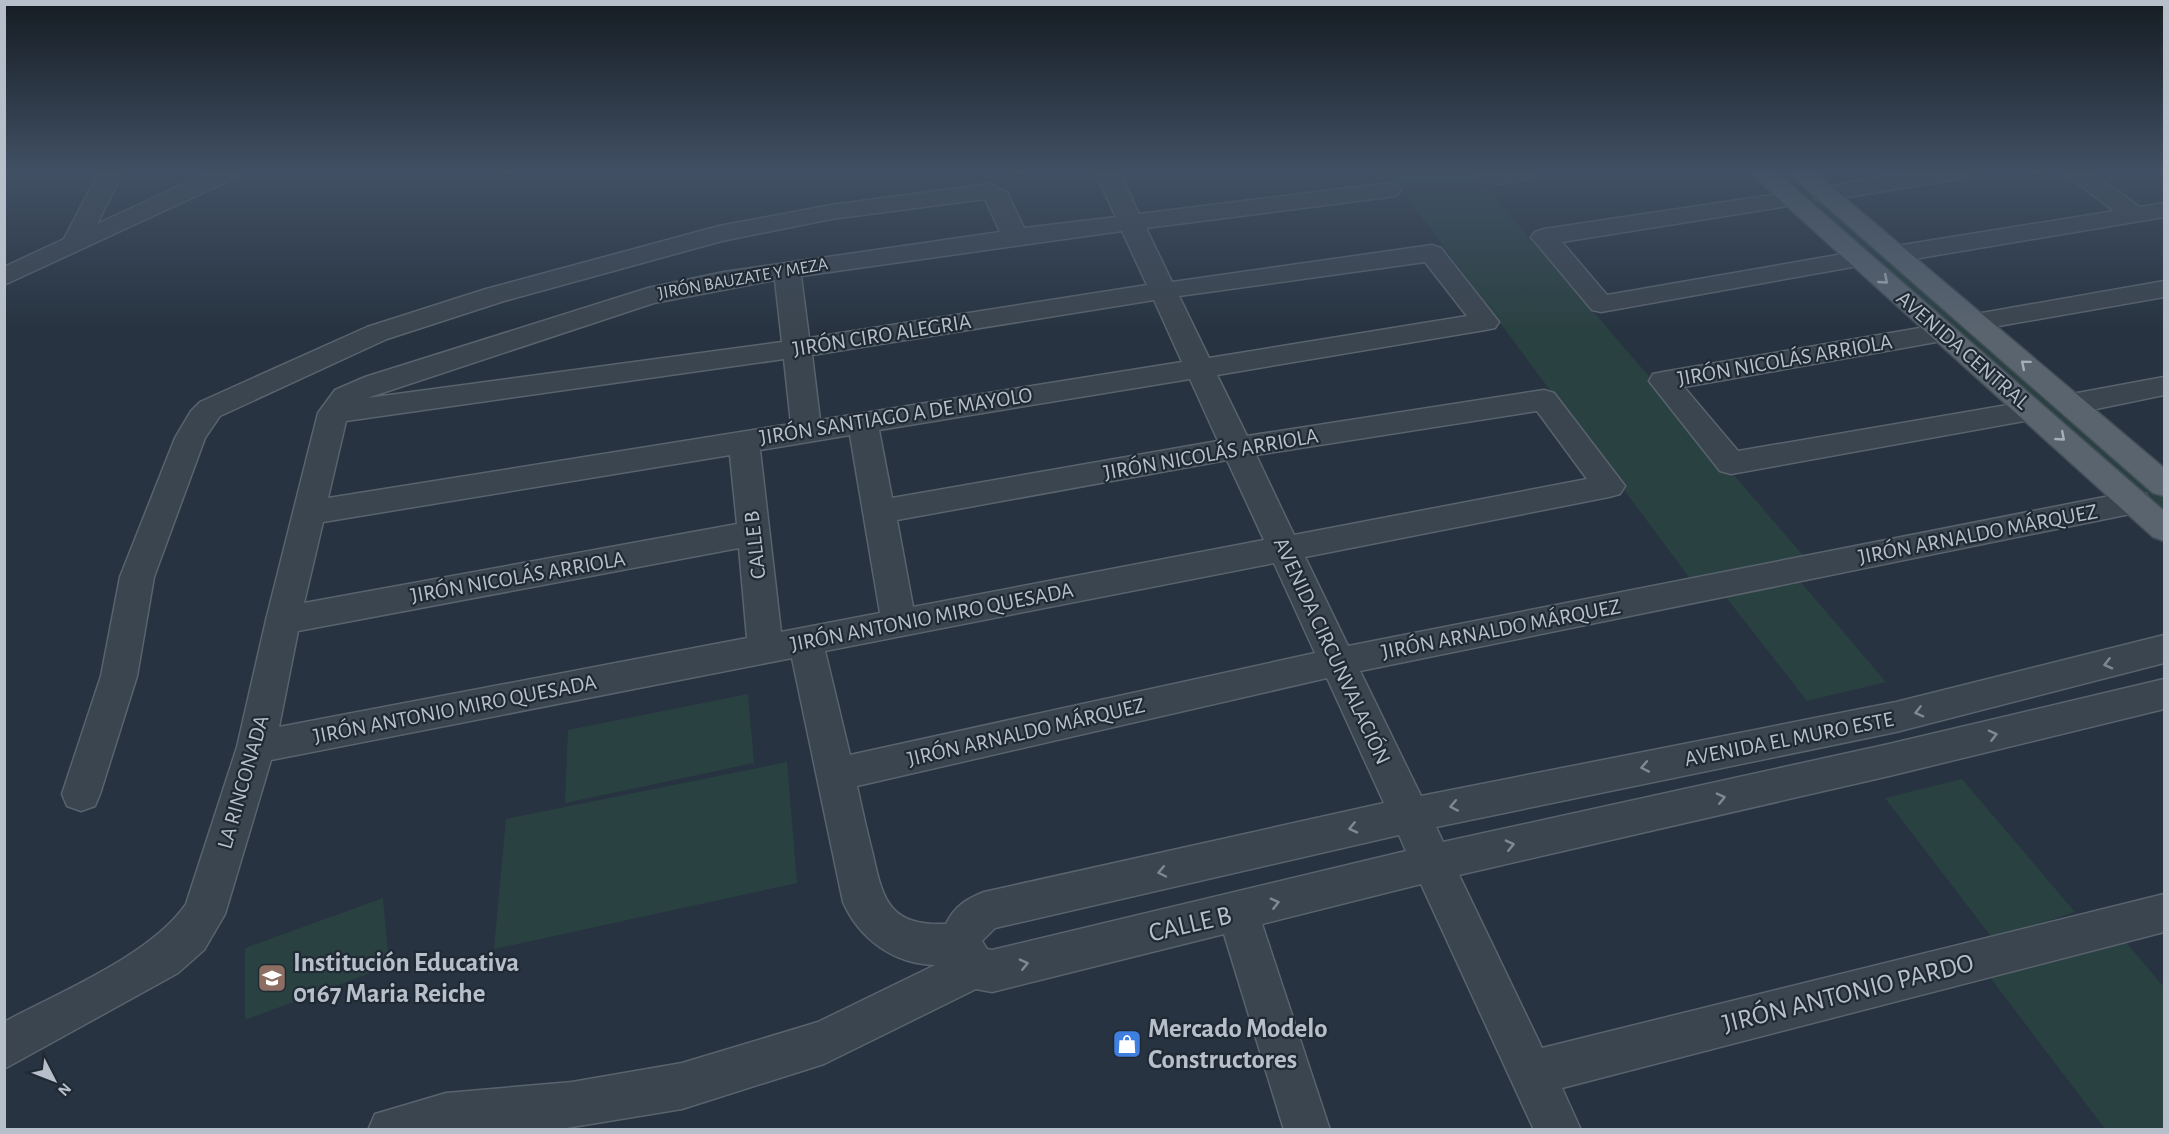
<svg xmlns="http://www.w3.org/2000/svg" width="2169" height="1134" font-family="'Alegreya Sans',sans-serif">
<rect width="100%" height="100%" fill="#273340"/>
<path fill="#2a4142" d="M 1381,172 L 1473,172 L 1807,560 L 1694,584 L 1405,195 L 1394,191 Z
M 1773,172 L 1789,172 L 2164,496 L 2164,513 Z
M 1799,580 L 1886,682 L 1807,701 L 1725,596 Z
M 748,694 L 754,763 L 565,803 L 568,730 Z
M 787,762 L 797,883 L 494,949 L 506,819 Z
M 1962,779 L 2075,912 L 1993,939 L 1885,798 Z
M 383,898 L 389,966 L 245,1020 L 245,948 Z
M 2119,934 L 2164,987 L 2164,1129 L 2105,1129 L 1986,972 Z"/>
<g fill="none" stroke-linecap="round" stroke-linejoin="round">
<g stroke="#59636d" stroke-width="3">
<path id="minor" d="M 99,172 L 123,172 L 97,224 L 209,172 L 241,172 L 237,177 L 4,285 L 4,267 L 64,239 Z
M 1095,172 L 1119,172 L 1139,214 L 1389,183 L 1397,185 L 1401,190 L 1397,195 L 1389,197 L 1146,228 L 1172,282 L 1432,245 L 1441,248 L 1499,322 L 1495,328 L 1485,330 L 1217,375 L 1247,436 L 1544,390 L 1554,393 L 1625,486 L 1620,494 L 1609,497 L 1305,557 L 1348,646 L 2135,491 L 2146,494 L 2151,502 L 2146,510 L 2135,513 L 1360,671 L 1421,796 L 1896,702 L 2164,635 L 2164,663 L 1896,732 L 1436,827 L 1443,842 L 1889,744 L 2164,679 L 2164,709 L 1889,776 L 1459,875 L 1542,1048 L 2164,894 L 2164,932 L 1562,1088 L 1581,1130 L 1534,1130 L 1421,884 L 1262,924 L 1330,1130 L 1284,1130 L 1224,934 L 992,992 L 976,989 L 824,1064 L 682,1109 L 554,1130 L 368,1130 L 375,1114 L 446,1093 L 572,1082 L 682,1063 L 818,1022 L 935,965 C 894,964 859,939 843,902 L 792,658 L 271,760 L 225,914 L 204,950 L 178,973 L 4,1069 L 4,1022 C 60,992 151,955 186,904 L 237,747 L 266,620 L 318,413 L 335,390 L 365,377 L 648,288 L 724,272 L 1000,232 L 985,199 L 831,219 L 722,241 L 504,301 L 387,339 L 220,416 L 205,438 L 154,577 L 137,676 L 100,794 L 95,806 L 81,811 L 67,806 L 62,794 L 101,676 L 120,577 L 175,438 L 191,411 L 200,402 L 367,327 L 486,289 L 719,226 L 831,205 L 989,184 L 1007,192 L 1024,228 L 1116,217 ZM 1122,231 L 1147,285 L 809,338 L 801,276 ZM 1425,262 L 1467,316 L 1209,358 L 1179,296 ZM 775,280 L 782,342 L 367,398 L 654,303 ZM 1154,300 L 1182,362 L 820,420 L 812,355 ZM 784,359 L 791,424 L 328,498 L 346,421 ZM 1190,379 L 1218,441 L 892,498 L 879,430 ZM 1537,411 L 1587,479 L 1294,535 L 1256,455 ZM 850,435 L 880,613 L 781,632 L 760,450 ZM 730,455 L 737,524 L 304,603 L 323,522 ZM 1227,460 L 1264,540 L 913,607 L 897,520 ZM 739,548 L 747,638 L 279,727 L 298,631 ZM 1274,563 L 1315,653 L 850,755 L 825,651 ZM 1327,678 L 1384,803 L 984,892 C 966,899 954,907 946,924 C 891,926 883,902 873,855 C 867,832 862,809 857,786 ZM 1399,835 L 1406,851 L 992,950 L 987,949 L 982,941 L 995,928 Z
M 1474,172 L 1537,172 L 1533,177 C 1514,182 1487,191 1474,172 Z
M 1912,172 L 1969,172 L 1965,177 L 1957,179 L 1824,201 L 1815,199 L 1812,194 L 1815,189 L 1824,187 Z
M 2063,172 L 2091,172 L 2140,207 L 2164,203 L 2164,217 L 1896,262 L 1887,259 L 1883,254 L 1887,249 L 1896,246 L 2114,211 Z
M 1791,192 L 1800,194 L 1803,199 L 1800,204 L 1562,242 L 1607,295 L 1860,251 L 1869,254 L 1873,259 L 1869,264 L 1601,312 L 1592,310 L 1531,237 L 1535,232 L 1544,229 Z
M 2164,281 L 2164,297 L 1976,330 L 1966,328 L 1962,322 L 1966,316 L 1976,314 Z
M 1943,324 L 1953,327 L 1957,333 L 1953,339 L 1684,387 L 1738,451 L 2031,401 L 2041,404 L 2046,411 L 2041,418 L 1731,474 L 1720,471 L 1649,381 L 1653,374 L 1663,372 Z
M 2164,377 L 2164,395 L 2072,414 L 2062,411 L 2057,404 L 2062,397 L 2072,394 Z"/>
</g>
<g stroke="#444e59" stroke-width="3">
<path id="major" d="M 1749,172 L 1776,172 L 2164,511 L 2164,541 L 2153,537 Z
M 1787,172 L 1814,172 L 2164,468 L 2164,496 L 2153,493 Z"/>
</g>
<use href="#minor" fill="#3b454f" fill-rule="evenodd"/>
<use href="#major" fill="#59646f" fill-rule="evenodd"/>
</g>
<defs><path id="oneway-chevron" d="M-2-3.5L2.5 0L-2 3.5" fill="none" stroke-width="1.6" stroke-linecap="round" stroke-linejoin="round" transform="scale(1.5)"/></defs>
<g stroke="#a4aeb8">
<use href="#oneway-chevron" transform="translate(1884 280) rotate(41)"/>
<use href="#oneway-chevron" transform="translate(2025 364) rotate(-140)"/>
<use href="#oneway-chevron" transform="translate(2061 437) rotate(41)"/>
</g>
<g stroke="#7f8993">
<use href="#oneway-chevron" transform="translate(2108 664) rotate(166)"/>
<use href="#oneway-chevron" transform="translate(1919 712) rotate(166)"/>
<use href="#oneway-chevron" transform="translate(1993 735) rotate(-14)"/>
<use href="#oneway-chevron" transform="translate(1645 767) rotate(169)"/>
<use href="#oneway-chevron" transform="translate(1721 798) rotate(-13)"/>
<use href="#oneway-chevron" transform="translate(1454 806) rotate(169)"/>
<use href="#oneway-chevron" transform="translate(1353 828) rotate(167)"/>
<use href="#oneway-chevron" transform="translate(1510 845) rotate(-13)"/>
<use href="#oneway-chevron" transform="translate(1162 872) rotate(168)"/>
<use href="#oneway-chevron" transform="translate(1275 903) rotate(-14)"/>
<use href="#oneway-chevron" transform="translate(1024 964) rotate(-13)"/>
</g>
<linearGradient id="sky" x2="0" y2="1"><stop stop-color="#151c23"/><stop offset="0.52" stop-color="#415064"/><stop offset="1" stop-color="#415064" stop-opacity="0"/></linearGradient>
<rect width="2169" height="331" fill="url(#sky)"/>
<defs>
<g id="school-square" transform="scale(1.5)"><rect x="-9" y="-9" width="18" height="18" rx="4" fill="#8d6e63" stroke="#202a35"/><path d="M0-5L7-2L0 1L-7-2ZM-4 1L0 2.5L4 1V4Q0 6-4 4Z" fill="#fff"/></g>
<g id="shop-square" transform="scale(1.5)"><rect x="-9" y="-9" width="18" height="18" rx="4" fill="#3f7fe0" stroke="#202a35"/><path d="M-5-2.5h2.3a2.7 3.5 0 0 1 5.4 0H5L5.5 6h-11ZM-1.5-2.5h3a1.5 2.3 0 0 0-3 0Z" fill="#fff"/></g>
</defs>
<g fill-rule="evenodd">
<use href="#school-square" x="272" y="978"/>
<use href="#shop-square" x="1127" y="1044"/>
</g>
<g text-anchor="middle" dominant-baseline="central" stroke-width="4.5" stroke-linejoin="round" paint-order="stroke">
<g font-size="18" fill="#b7c0ca" stroke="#202a35">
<text transform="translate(743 279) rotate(-10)">JIRÓN BAUZATE Y MEZA</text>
</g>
<g font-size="22" fill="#b7c0ca" stroke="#202a35">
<text transform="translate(882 335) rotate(-9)">JIRÓN CIRO ALEGRIA</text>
<text transform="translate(1963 350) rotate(41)">AVENIDA CENTRAL</text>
<text transform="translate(1785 360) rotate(-10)">JIRÓN NICOLÁS ARRIOLA</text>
<text transform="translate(896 416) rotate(-9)">JIRÓN SANTIAGO A DE MAYOLO</text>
<text transform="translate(1211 454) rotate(-10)">JIRÓN NICOLÁS ARRIOLA</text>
<text transform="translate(1978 534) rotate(-11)">JIRÓN ARNALDO MÁRQUEZ</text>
<text transform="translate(755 545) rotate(-96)">CALLE B</text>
<text transform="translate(518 577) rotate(-10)">JIRÓN NICOLÁS ARRIOLA</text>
<text transform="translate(932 617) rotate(-11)">JIRÓN ANTONIO MIRO QUESADA</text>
<text transform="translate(1501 629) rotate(-11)">JIRÓN ARNALDO MÁRQUEZ</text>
<text transform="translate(1332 651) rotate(65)">AVENIDA CIRCUNVALACIÓN</text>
<text transform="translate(455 709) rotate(-11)">JIRÓN ANTONIO MIRO QUESADA</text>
<text transform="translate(1026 732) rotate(-13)">JIRÓN ARNALDO MÁRQUEZ</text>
<text transform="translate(1789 739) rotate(-11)">AVENIDA EL MURO ESTE</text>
<text transform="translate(243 782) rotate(-74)">LA RINCONADA</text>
</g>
<g font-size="27" fill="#b7c0ca" stroke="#202a35">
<text transform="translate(1190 924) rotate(-13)">CALLE B</text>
<text transform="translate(1848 993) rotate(-14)">JIRÓN ANTONIO PARDO</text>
</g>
<g font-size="27" font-weight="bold" fill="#b7c0ca" stroke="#202a35" text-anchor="start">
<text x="293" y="962">Institución Educativa<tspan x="293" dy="31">0167 Maria Reiche</tspan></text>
<text x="1148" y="1028">Mercado Modelo<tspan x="1148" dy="31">Constructores</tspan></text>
</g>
</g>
<rect width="2169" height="1134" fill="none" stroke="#b7c0ca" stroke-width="12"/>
<g transform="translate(54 1080) rotate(132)" stroke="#202a35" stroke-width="4.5" paint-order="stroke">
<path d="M0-4.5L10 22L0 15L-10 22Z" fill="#b7c0ca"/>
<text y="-9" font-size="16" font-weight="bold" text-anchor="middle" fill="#b7c0ca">N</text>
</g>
</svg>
